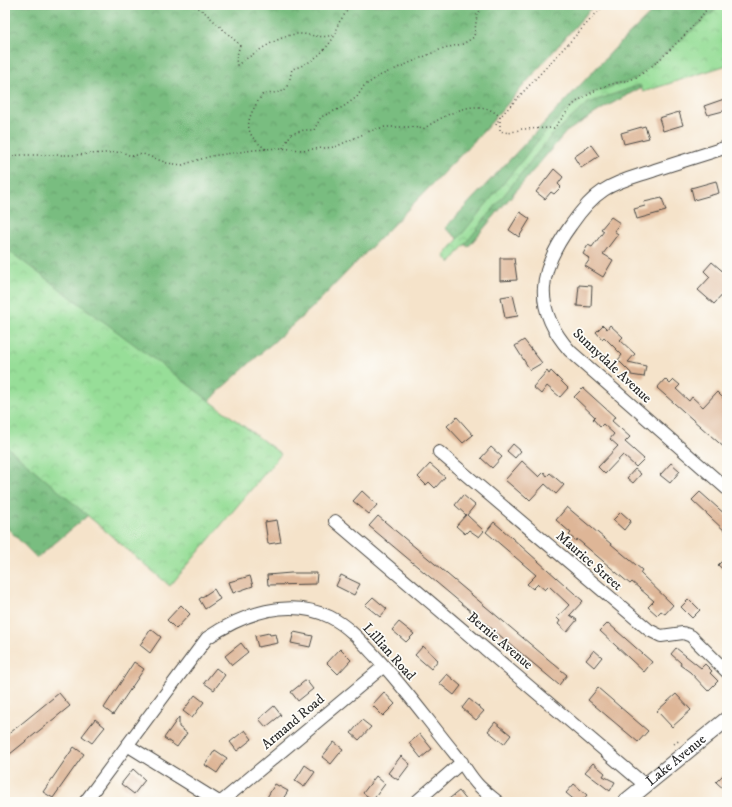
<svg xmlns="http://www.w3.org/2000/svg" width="732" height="807" font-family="'IM FELL DW Pica',serif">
<defs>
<pattern id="forest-crowns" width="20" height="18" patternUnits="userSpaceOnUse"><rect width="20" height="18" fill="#79bd80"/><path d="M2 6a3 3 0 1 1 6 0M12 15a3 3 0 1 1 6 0" fill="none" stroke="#639a69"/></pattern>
<pattern id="park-crowns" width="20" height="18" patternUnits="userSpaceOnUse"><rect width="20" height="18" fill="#97de98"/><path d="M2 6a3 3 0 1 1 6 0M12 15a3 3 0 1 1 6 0" fill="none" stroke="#82bf83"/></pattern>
</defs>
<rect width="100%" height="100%" fill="#fdfcf7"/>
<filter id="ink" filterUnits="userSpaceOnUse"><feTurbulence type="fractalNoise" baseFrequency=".025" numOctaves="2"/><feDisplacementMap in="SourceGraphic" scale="8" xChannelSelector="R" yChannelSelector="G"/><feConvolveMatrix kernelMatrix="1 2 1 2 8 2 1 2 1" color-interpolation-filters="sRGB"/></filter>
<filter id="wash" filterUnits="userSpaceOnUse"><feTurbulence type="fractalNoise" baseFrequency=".012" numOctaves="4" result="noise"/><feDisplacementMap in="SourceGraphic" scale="16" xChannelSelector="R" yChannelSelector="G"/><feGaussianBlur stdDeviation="0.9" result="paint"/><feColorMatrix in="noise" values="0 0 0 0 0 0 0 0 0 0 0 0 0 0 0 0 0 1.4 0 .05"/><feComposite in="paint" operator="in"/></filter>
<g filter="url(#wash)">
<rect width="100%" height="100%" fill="#f5e3ca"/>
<path fill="url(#forest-crowns)" stroke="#527456" d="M 5,5 L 594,5 L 482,133 L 314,306 L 223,387 L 154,460 L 37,558 L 5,526 Z
M 659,5 L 727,5 L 671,71 L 602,109 L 566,132 L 468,247 L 445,228 L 619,44 Z"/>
<path fill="url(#park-crowns)" stroke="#618462" d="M 721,5 L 727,5 L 727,65 L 643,92 L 640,85 L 588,103 L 550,137 L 450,263 L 444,256 L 542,136 L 566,111 L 589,94 L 635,79 Z
M 5,248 L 281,454 L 170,586 L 5,445 Z"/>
<g id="blocks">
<path fill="#deb697" d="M 727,98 L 727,110 L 708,115 L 704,106 Z
M 679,112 L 683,125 L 663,131 L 659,118 Z
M 645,126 L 649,138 L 624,144 L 621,133 Z
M 591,145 L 599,156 L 581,168 L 574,157 Z
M 554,169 L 563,177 L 558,184 L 561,187 L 554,194 L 551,192 L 545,199 L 536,192 Z
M 716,181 L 719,193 L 694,200 L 691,188 Z
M 662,198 L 666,211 L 637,219 L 634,209 L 645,206 L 644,202 Z
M 520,212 L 530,219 L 519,237 L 509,230 Z
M 611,217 L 620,223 L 614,231 L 618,234 L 603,254 L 613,260 L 603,277 L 585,266 L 590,259 L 583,254 L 588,245 L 592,247 L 604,231 L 601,229 Z
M 500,258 L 514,258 L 517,280 L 500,281 Z
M 712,262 L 727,275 L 727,290 L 714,304 L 698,290 L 710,277 L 704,271 Z
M 579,285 L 592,286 L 591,307 L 577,306 Z
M 513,295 L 518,316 L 505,318 L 501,297 Z
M 603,325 L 607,329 L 610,325 L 623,337 L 620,340 L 635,354 L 628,362 L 646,366 L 644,377 L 631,375 L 631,373 L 618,360 L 622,355 L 604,337 L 602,339 L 596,332 Z
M 524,340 L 542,363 L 530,370 L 515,346 Z
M 547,371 L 549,374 L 551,371 L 568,388 L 560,397 L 547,386 L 541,394 L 533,387 Z
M 665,379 L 670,384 L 674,380 L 680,385 L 676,389 L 689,401 L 692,397 L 703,407 L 717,392 L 727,402 L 727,450 L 657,388 Z
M 583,388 L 615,417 L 612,421 L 630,437 L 625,442 L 644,459 L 636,467 L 623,455 L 605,474 L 598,467 L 618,446 L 610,439 L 614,434 L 603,424 L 600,427 L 593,419 L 595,417 L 574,397 Z
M 457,417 L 473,435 L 463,443 L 447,426 Z
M 513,444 L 521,451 L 515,458 L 507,451 Z
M 491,447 L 502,457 L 492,468 L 481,458 Z
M 522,461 L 539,477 L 544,472 L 547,476 L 550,473 L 564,485 L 556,494 L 545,484 L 530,500 L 527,497 L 526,498 L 505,480 Z
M 671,463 L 680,471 L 670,483 L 660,475 Z
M 430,464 L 445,477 L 435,488 L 429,482 L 426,485 L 418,477 Z
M 635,469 L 641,474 L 633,483 L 627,478 Z
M 362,491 L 377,505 L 369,514 L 353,501 Z
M 700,492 L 727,516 L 727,533 L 692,500 Z
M 463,495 L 475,505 L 467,515 L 484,531 L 479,537 L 469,530 L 465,534 L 456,526 L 466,515 L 455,505 Z
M 567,507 L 642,570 L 640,573 L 673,605 L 665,614 L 661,611 L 657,615 L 648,607 L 654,601 L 632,582 L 630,584 L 577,539 L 576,541 L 569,535 L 571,533 L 556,520 Z
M 621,512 L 631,521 L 624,530 L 613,520 Z
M 378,516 L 567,675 L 559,685 L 369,526 Z
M 277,520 L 281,542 L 268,544 L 265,522 Z
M 494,522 L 583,601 L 570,615 L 577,620 L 567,632 L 558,624 L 560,621 L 557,618 L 569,605 L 549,586 L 545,590 L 538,584 L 533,589 L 527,584 L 536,575 L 486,532 Z
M 727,556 L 727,573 L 718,565 Z
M 291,573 L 317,573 L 316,584 L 268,585 L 267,575 Z
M 341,575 L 360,584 L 354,595 L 336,586 Z
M 250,576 L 253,586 L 233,593 L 229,582 Z
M 214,589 L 220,599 L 205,609 L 199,599 Z
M 373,597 L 387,609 L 380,617 L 365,605 Z
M 689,599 L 700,610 L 692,618 L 681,607 Z
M 181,605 L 190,614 L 176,629 L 167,620 Z
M 399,622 L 414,634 L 406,642 L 392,630 Z
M 608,623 L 652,662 L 644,672 L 600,631 Z
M 151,629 L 161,637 L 150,653 L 140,645 Z
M 294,632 L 313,636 L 310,647 L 291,643 Z
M 269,633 L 270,635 L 276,634 L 278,643 L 258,647 L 255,636 Z
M 241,643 L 248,652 L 232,665 L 225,656 Z
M 423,646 L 438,660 L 431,669 L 415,655 Z
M 676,648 L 701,668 L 705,664 L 712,671 L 710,673 L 718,681 L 708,691 L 690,672 L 680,665 L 681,663 L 671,654 Z
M 340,649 L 351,660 L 338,674 L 327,663 Z
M 594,650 L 602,657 L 594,667 L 586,660 Z
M 134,662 L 144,669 L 113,715 L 104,708 Z
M 216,668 L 225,675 L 214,690 L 204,683 Z
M 447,674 L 461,686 L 454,695 L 439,683 Z
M 306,680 L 313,689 L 298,701 L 291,692 Z
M 598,688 L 648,731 L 638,742 L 588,700 Z
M 384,692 L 395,704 L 383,716 L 372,705 Z
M 59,693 L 70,706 L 5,758 L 5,737 Z
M 676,694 L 691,710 L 672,727 L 657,711 Z
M 195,695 L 204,702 L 192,718 L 183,711 Z
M 469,699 L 484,711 L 476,720 L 462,708 Z
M 274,706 L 281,715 L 266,727 L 259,719 Z
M 179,717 L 179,727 L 187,733 L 177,747 L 164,738 Z
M 95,719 L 105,727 L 92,743 L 82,736 Z
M 362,720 L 371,727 L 359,740 L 351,733 Z
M 495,722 L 511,735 L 504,744 L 488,731 Z
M 245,730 L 252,739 L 237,751 L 230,742 Z
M 420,734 L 432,749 L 421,758 L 409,743 Z
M 334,742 L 343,749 L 331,764 L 322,757 Z
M 74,747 L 84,754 L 53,798 L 43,792 Z
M 215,750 L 227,758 L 217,773 L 205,765 Z
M 401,756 L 410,764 L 398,780 L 388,773 Z
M 593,763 L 605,773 L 603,776 L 615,782 L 610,791 L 585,772 Z
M 305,765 L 315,772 L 304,787 L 295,781 Z
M 133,769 L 145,780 L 134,794 L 121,784 Z
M 727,771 L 727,792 L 716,782 Z
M 376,776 L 385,784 L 373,800 L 363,793 Z
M 275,784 L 288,791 L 281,802 L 271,802 L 266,799 Z
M 574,784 L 587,795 L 581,802 L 577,802 L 566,793 Z
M 459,791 L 468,802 L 445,802 Z"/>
</g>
</g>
<g filter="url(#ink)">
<use href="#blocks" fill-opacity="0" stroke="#494743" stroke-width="1"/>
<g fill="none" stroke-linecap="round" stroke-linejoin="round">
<g stroke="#494743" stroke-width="14">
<path id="minor" d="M 727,147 C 703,155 679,162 655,170 C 638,176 619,180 604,190 C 590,199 580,212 571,225 C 538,270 532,308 570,351 L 727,489
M 439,452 L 649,630 L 661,636 L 683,633 L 691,636 L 727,672
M 335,521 L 645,785
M 127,745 L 219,802
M 85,802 L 207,638 C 243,614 288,597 330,617 C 348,626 362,642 375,656 C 404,687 429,722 456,755 C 464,765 470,777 479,786 C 485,792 492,797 498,802
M 221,802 L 384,666
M 416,802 L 462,762"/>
</g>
<g stroke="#494743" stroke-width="17">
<g id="major">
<path id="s1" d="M 625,802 L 727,719"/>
</g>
</g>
<path stroke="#494743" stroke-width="1.5" stroke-dasharray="1 3" stroke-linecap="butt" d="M 191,5 L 201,9 L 240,45 L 236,59 L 237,65 C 252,55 279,35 297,34 C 310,33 323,41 336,33 L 338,24 L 351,5
M 496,125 L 500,117 L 604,5
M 283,148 L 291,134 L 304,130 L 314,130 L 321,117 L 343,107 L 357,97 L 364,86 L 379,76 L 444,48 L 463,44 L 474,37 L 477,15 L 484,5
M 266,149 C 240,132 247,118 262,95 L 284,91 L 289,83 L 292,69 C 311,64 325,52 335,35
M 5,157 L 19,155 L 75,155 L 122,152 L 131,156 L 143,154 L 167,163 L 182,165 L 211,156 L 254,150 L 279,148 L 302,150 L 335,147 L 370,131 L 385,127 L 413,127 L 423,129 C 444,116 478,94 500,117 L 500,131 L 509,133 L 522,129 L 554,128 C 563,118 570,105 581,99 C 589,94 599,88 608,85 C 619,82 631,81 640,75 C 656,65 701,21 709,5
M 674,744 L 680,740"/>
<use href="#minor" stroke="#fff" stroke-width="12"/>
<use href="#major" stroke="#fff" stroke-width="15"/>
</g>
</g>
<g text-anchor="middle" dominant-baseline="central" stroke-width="3.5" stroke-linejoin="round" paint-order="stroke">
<g font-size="14" fill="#2b2b2b" stroke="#fdfcf7">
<text transform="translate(612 366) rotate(43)">Sunnydale Avenue</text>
<text transform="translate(589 561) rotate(41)">Maurice Street</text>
<text transform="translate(500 641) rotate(40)">Bernie Avenue</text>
<text transform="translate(389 652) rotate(48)">Lillian Road</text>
<text transform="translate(293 722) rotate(-40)">Armand Road</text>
<text stroke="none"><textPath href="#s1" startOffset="66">Lake Avenue</textPath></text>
</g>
</g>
<rect width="732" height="807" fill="none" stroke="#fdfcf7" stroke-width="20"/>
</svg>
